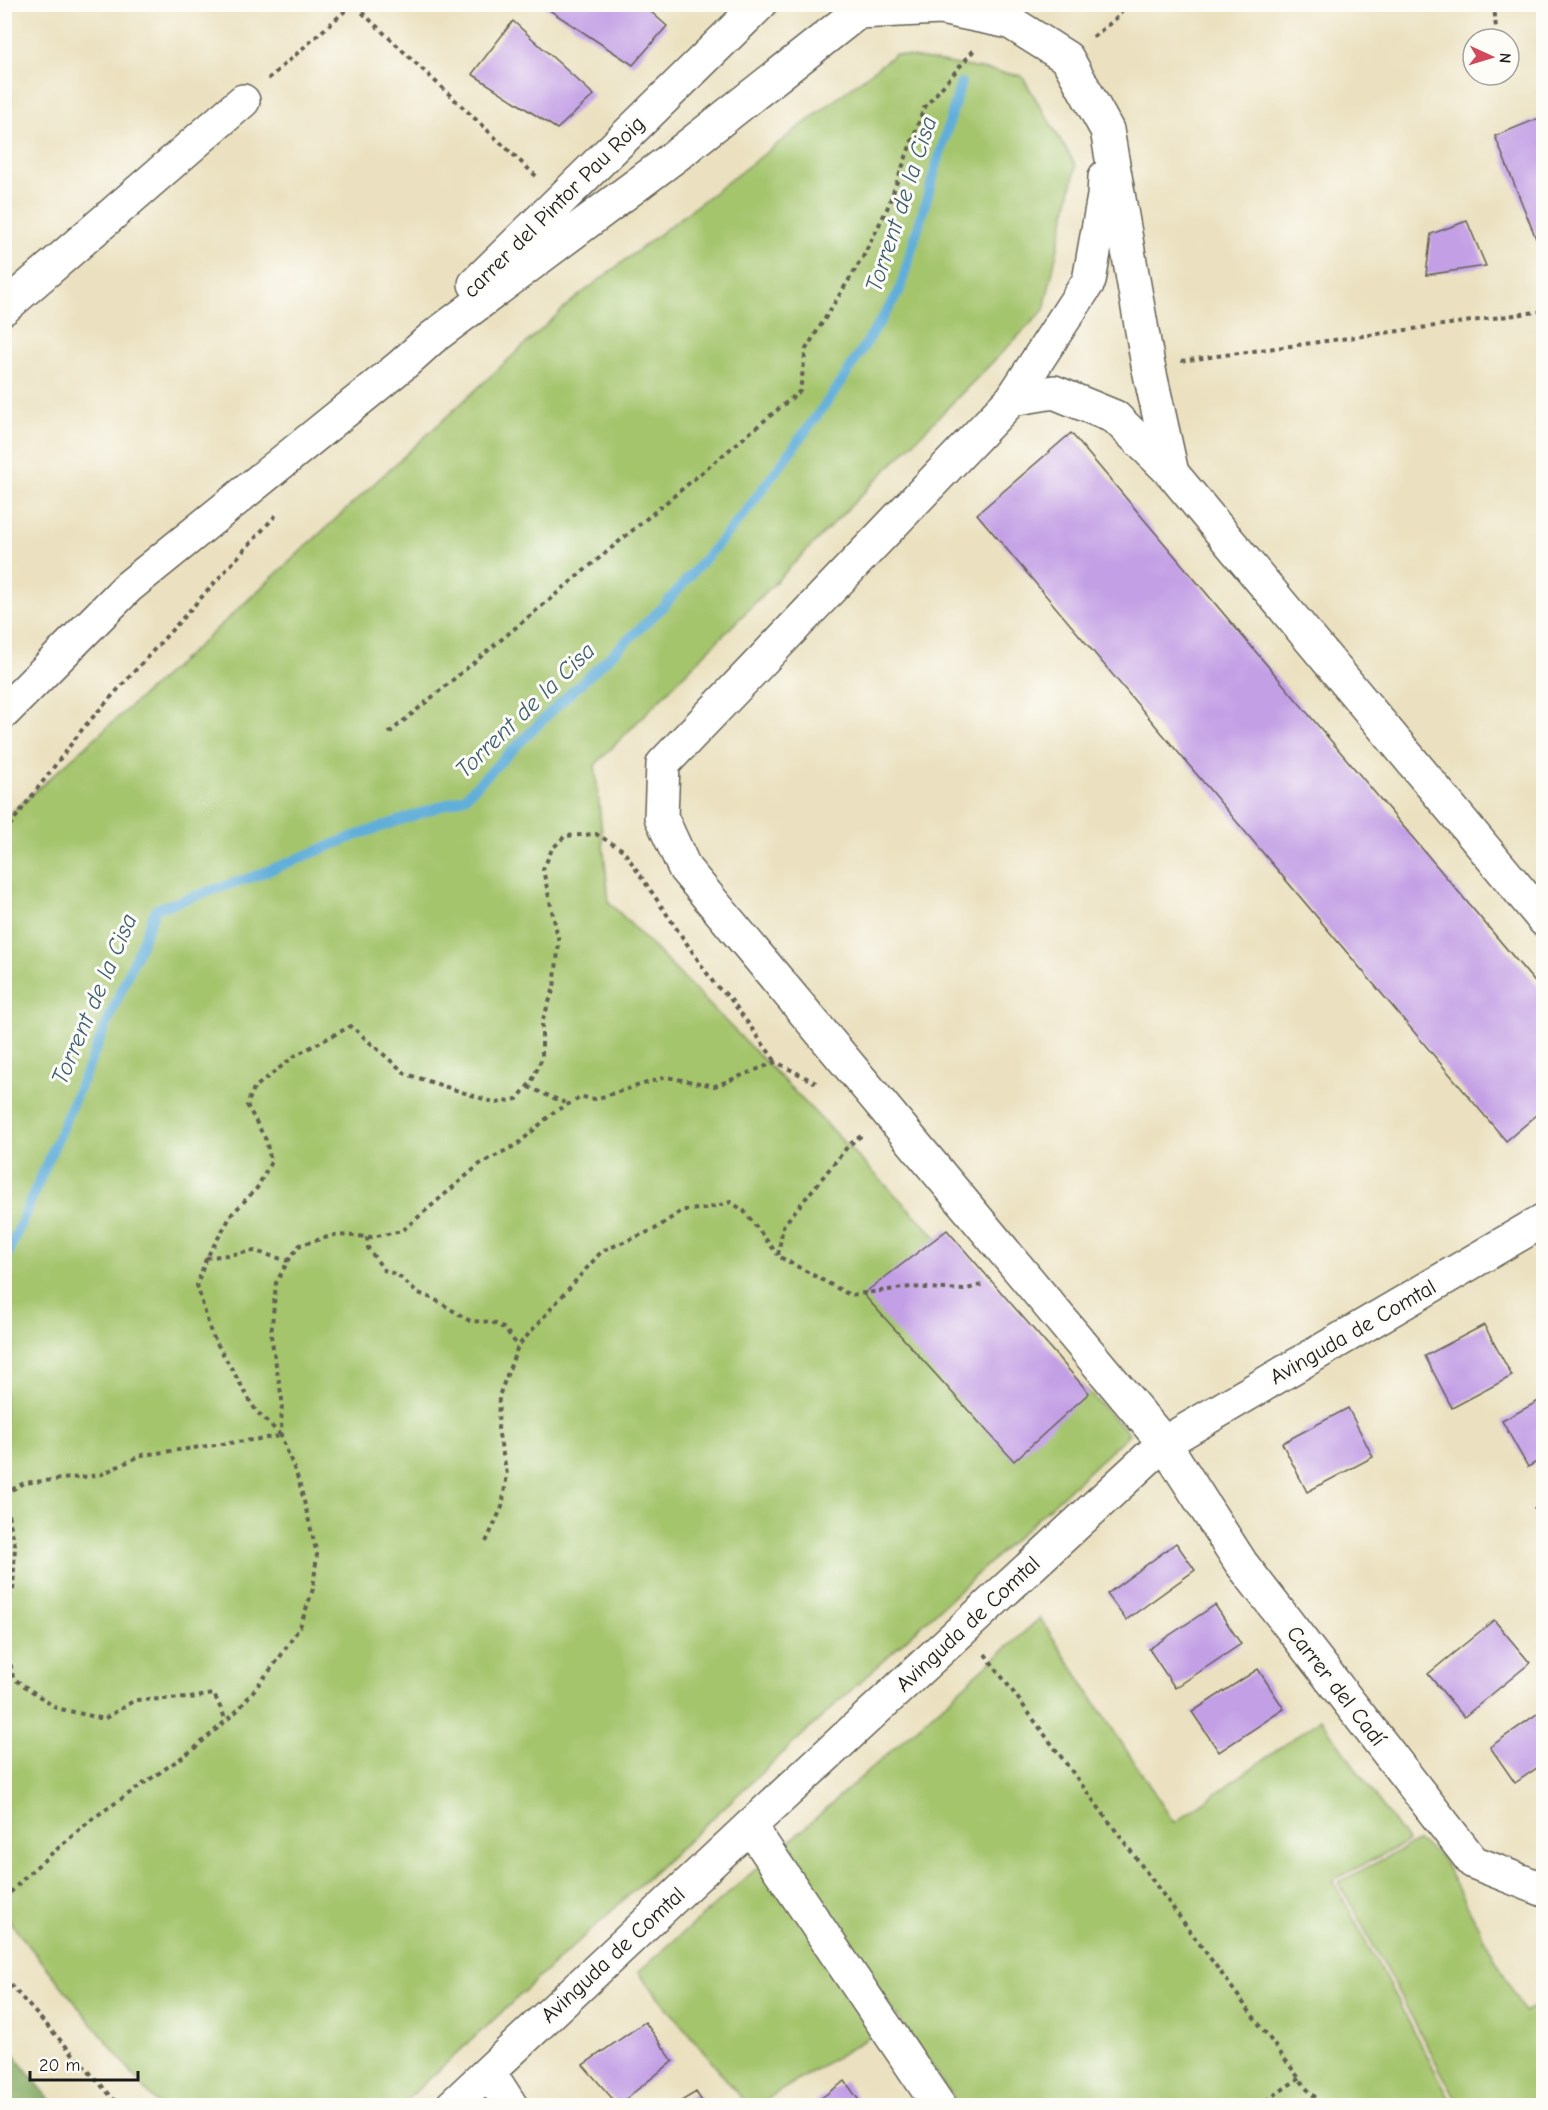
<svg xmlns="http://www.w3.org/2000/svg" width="1548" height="2110" font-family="'Comic Neue',sans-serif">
<rect width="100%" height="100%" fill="#fdfcf7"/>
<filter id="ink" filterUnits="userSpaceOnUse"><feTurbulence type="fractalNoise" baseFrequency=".0167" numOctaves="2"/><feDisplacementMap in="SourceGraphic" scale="12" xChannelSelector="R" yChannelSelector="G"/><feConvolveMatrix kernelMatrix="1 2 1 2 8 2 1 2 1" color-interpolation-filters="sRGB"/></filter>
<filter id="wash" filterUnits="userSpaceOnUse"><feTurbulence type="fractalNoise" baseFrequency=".008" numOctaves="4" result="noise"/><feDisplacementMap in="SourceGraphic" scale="24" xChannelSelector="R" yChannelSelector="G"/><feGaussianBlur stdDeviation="1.35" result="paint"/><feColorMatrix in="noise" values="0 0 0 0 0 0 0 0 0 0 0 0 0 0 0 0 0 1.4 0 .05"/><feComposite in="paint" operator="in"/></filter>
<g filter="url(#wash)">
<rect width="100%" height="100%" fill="#ebe1c0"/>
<path fill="#a5c56d" stroke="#607044" stroke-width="1.5" d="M 895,54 L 1022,76 L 1076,166 L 1044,310 L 595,765 L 609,902 L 1129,1434 L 401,2105 L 158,2105 L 5,1916 L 4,819 L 197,647 L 573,300 Z
M 1040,1618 L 1174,1823 L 1321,1719 L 1408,1842 L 1333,1880 L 1453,2105 L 958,2105 L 782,1848 Z
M 1418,1841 L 1441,1857 L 1524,2012 L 1543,2002 L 1543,2105 L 1459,2105 L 1339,1882 Z
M 763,1863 L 876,2033 L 757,2105 L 747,2105 L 638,1972 Z"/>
<path fill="#84aa60" stroke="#50633e" stroke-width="1.5" d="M 4,2043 L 5,2043 L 54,2105 L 5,2105 Z"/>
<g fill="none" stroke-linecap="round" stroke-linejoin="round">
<path stroke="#61aeda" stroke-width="10" d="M 4,1263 L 156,909 L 255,876 L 352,837 L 464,798 L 561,702 L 662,608 L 744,514 L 838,387 L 899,292 L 961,83"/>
</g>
<g id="blocks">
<path fill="#c39fe5" d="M 540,4 L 642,4 L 667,26 L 633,65 Z
M 513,21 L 594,95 L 557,129 L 472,74 Z
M 1544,116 L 1544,256 L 1543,256 L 1495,136 Z
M 1467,221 L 1486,266 L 1426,275 L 1431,234 Z
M 1071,433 L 1544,993 L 1544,1109 L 1506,1141 L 977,514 Z
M 947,1230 L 1089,1393 L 1014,1461 L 863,1294 Z
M 1484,1325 L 1512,1376 L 1452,1408 L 1425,1356 Z
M 1544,1398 L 1544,1458 L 1528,1467 L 1502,1421 Z
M 1348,1408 L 1373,1457 L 1307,1492 L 1282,1443 Z
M 1544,1501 L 1544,1520 L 1534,1508 Z
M 1176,1543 L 1195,1570 L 1126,1620 L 1107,1594 Z
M 1215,1605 L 1241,1644 L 1175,1688 L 1149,1649 Z
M 1494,1620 L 1530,1663 L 1464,1717 L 1428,1674 Z
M 1258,1669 L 1284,1709 L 1219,1752 L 1192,1712 Z
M 1544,1709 L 1544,1763 L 1515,1783 L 1490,1747 Z
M 645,2022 L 673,2061 L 618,2105 L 583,2065 Z
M 845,2081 L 863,2106 L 810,2106 Z
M 696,2092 L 705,2106 L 673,2106 Z"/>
</g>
</g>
<g filter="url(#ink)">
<use href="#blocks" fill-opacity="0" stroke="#646155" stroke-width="1.5"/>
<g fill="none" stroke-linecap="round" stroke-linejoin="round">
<g stroke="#646155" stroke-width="36">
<path id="minor" d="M 475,284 L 760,4
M 4,308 L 243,101
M 1012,399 L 1089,281 L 1104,196 L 1105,177
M 4,712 L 128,587 L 402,365 L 432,338 L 678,154 L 858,12 L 941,8 L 1010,22 L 1067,58 L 1107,130 L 1148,365 L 1172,473
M 1544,920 L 1172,473 L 1115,417 L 1054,392 L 1012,399 L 663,764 L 661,817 L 685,869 L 1164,1443 L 1241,1563 L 1473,1862 L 1544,1890
M 750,1826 L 939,2106
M 489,2072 L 511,2106
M 452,2106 L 750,1826 L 1164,1443 L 1544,1220"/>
</g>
<path stroke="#646155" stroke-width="4" stroke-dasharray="4.5 4.5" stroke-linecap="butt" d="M 1494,4 L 1496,29
M 1093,37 L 1119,16 L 1125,4
M 268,79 L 353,4 L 536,176
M 1181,361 L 1544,311
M 389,733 L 800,391 L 806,349 L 863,257 L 887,209 L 924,108 L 974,50
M 4,833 L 84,727 L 276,515
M 528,1087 L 568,1104
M 861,1136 L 849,1145 L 783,1226 L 778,1256 L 850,1295 L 911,1287 L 964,1290 L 984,1284
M 367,1237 L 368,1248 L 384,1270 L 398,1275 L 416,1292 L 434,1299 L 470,1321 L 492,1322 L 505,1329 L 518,1346
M 206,1258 L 255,1251 L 288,1261
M 281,1435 L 256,1411 L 211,1333 L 197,1285 L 206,1259 L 232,1214 L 257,1188 L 271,1162 L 266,1140 L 247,1105 L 254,1088 L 296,1055 L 351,1026 L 406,1074 L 496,1103 L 517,1099 L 532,1081 L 542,1058 L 542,1022 L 554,988 L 559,942 L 543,870 L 552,849 L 565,836 L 596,834 L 623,850 L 715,985 L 729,997 L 776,1062
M 4,1494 L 24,1483 L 100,1475 L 142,1455 L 281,1436
M 4,1497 L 15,1545 L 13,1591 L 5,1607 L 5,1633 L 13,1678 L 56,1708 L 104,1719 L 135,1700 L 190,1698 L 214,1694 L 226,1720
M 486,1542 L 502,1507 L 507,1474 L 498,1430 L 499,1396 L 518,1346 L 602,1251 L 655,1229 L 683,1210 L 704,1209 L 731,1202 L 744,1211 L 778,1255
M 985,1654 L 1307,2089 L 1324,2106
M 4,1899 L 28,1874 L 92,1819 L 194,1749 L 239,1709 L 278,1660 L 300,1627 L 313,1589 L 317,1554 L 299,1481 L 281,1436 L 282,1399 L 271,1336 L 276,1283 L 288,1261 L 300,1245 L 335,1235 L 372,1237 L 402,1231 L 480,1164 L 518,1144 L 555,1111 L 582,1097 L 595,1099 L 666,1077 L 715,1086 L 776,1062 L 816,1083
M 4,1978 L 120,2106
M 1259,2106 L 1299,2078"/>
<use href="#minor" stroke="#fff" stroke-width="33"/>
</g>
</g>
<g text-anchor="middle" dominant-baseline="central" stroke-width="6" stroke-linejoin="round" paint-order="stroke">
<g font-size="22" fill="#1c1c1c" stroke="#fdfcf7">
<text transform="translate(554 207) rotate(-45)">carrer del Pintor Pau Roig</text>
<text transform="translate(1353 1332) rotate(-30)">Avinguda de Comtal</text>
<text transform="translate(968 1624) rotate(-43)">Avinguda de Comtal</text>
<text transform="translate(1336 1686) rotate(52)">Carrer del Cadí</text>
<text transform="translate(613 1955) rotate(-43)">Avinguda de Comtal</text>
</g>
<g font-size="24" font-style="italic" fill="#3b5e71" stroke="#fdfcf7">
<text transform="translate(901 204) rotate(-72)">Torrent de la Cisa</text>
<text transform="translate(525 710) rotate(-44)">Torrent de la Cisa</text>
<text transform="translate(94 999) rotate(-67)">Torrent de la Cisa</text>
</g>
</g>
<rect width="1548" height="2110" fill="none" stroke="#fdfcf7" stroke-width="24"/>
<g transform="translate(1491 57) rotate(94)"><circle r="28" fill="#fdfcf7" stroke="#a3a29f" stroke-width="1.5"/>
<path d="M0-4.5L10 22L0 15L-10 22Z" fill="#d1495b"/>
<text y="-9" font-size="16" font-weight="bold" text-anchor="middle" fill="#1c1c1c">N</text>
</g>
<path d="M30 2071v9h108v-9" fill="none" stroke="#1c1c1c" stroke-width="3"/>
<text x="39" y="2071" font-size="18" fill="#1c1c1c" stroke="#fdfcf7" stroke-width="4.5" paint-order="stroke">20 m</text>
</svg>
